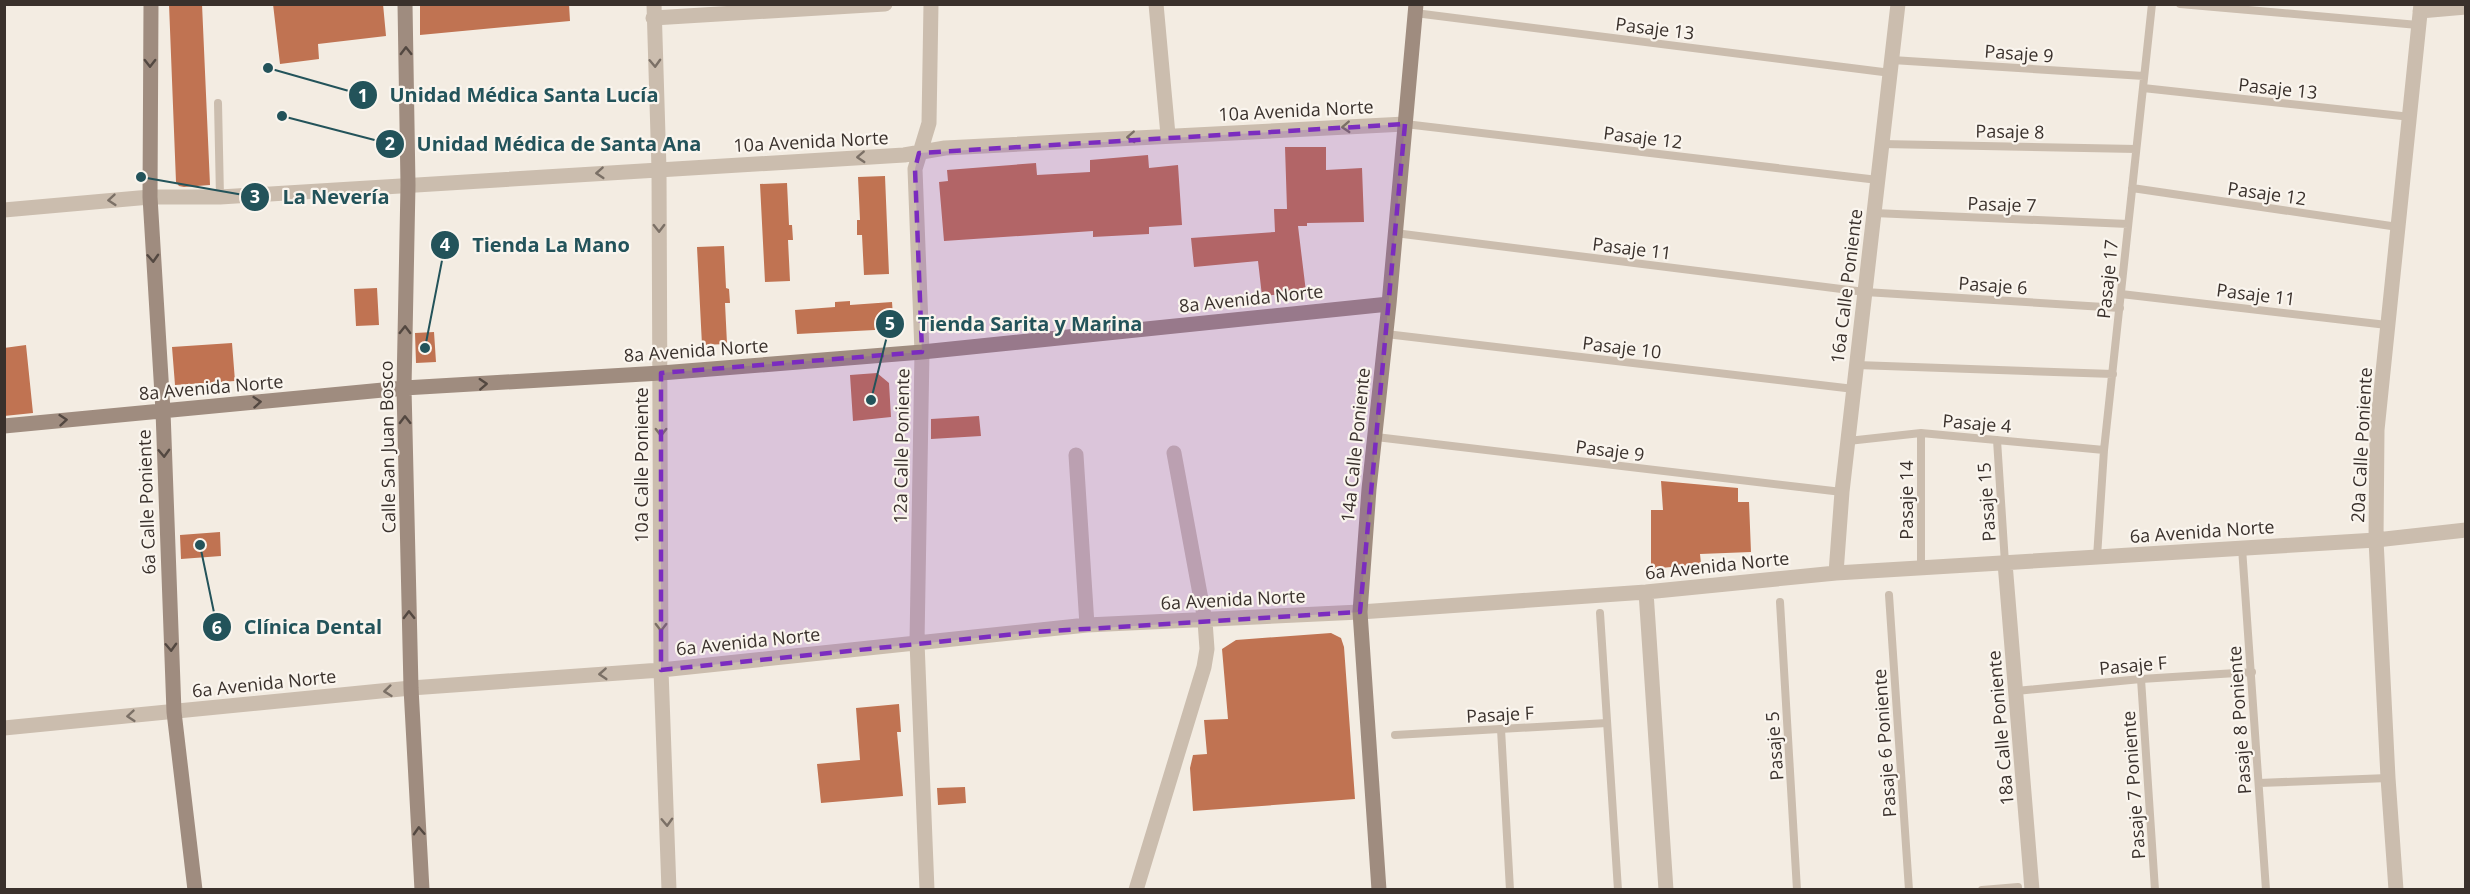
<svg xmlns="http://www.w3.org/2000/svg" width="2470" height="894" font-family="'Open Sans',sans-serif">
<rect width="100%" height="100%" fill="#f3ece2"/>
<path fill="#c07352" d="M 169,4 L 202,4 L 210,185 L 184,187 L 179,186 L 176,182 Z
M 273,4 L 383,4 L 386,36 L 318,44 L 319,59 L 280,64 Z
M 420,4 L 569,4 L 570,21 L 420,35 Z
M 1285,147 L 1326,147 L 1326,170 L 1362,168 L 1364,222 L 1307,223 L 1307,226 L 1298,226 L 1306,292 L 1262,296 L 1258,261 L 1194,267 L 1191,238 L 1275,232 L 1274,209 L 1287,209 Z
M 1148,155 L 1149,168 L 1178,165 L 1182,225 L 1149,227 L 1149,234 L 1093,237 L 1093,231 L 944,241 L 939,182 L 948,181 L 947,170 L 1036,163 L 1037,175 L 1090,172 L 1090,160 Z
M 885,176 L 889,274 L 864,275 L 862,235 L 857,235 L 857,220 L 860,220 L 858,177 Z
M 787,183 L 789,225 L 792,225 L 793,240 L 788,240 L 790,281 L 765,282 L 760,184 Z
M 724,246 L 726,288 L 729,289 L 730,303 L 725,303 L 727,344 L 702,345 L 697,247 Z
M 377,288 L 379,325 L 356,326 L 354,289 Z
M 850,301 L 850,305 L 892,302 L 894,329 L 797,334 L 795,310 L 835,307 L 835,302 Z
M 434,332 L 436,362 L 416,363 L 415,333 Z
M 232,343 L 235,381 L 175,385 L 172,347 Z
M 26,345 L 33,413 L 4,416 L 4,348 Z
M 877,373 L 889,383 L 891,417 L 853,421 L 850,375 Z
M 979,416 L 981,436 L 931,439 L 931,419 Z
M 1661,481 L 1738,488 L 1738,502 L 1749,502 L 1751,552 L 1700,554 L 1701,564 L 1651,569 L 1651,510 L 1663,510 Z
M 220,532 L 221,556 L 181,559 L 180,535 Z
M 1331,633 L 1341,638 L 1344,647 L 1355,799 L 1193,811 L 1190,768 L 1193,755 L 1207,754 L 1204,720 L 1228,719 L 1222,649 L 1236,640 Z
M 899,704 L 901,732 L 897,732 L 903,796 L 821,803 L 817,764 L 860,760 L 856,708 Z
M 965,787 L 966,803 L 938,805 L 937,788 Z"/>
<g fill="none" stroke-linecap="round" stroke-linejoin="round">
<path stroke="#cbbdae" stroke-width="8" d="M 2180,4 L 2418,25
M 1415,13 L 1891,73
M 1892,60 L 2144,76
M 2143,88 L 2411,117
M 218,103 L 220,197
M 1405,124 L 1878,180
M 1882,144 L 2136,149
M 2132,188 L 2398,227
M 1874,213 L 2128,224
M 1395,233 L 1865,292 L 2120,308
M 2121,294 L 2387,325
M 1386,334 L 1854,389
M 1857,365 L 2113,374
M 1921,433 L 1921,568
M 1376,437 L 1842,492
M 1997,440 L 2005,563
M 1848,441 L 1921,433 L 2104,450
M 2242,548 L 2266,890
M 2097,557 L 2104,450 L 2152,4
M 1889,595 L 1909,890
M 1780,602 L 1797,890
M 1600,613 L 1618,890
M 2141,679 L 2155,890
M 2016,691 L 2141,679 L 2252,672
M 1501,729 L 1510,890
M 1395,735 L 1607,723
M 2259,783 L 2388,778
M 1982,890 L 2018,887"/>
<path stroke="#cbbdae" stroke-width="15" d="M 654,4 L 659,169 L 661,670 L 669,890
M 1156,4 L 1168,135
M 2420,11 L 2466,7
M 653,18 L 885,4
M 4,210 L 150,197 L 220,197 L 904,155 L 945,148 L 1405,124
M 1076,455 L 1087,625
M 2005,563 L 2032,890
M 1836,573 L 1842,492 L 1898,4
M 1646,592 L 1666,890
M 4,728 L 411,688 L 661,670 L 1087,625 L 1360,612 L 1646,592 L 1836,573 L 2376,540 L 2466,530
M 927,890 L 917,642 L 922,352 L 915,169 L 929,123 L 931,4
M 1136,890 L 1204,667 L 1207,649 L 1205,621 L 1174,453
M 2396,890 L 2388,778 L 2376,540 L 2377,430 L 2421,4"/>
<path stroke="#9f8c7f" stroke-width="15" d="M 151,4 L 150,197 L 163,411 L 174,712 L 195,890
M 405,4 L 408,185 L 404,388 L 411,688 L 422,890
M 4,426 L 404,388 L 661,373 L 922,352 L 1389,304
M 1379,890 L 1360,612 L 1369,489 L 1389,304 L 1416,4"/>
</g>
<defs><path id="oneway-chevron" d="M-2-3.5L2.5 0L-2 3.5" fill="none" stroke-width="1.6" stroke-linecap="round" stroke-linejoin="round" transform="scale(1.5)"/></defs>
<g stroke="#534841">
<use href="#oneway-chevron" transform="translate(406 51) rotate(-91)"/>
<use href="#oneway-chevron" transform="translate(150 63) rotate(90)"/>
<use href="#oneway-chevron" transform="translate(153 258) rotate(87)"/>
<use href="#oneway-chevron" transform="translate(405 330) rotate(-89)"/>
<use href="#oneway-chevron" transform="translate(483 384) rotate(-3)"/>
<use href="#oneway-chevron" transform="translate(257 402) rotate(-5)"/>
<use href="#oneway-chevron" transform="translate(63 420) rotate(-5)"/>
<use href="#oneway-chevron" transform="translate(405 420) rotate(-91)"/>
<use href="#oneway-chevron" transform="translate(164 453) rotate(88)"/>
<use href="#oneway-chevron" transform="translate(409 615) rotate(-91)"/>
<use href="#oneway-chevron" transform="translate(171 647) rotate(88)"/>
<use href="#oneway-chevron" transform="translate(419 831) rotate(-93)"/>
</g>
<g stroke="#7b7066">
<use href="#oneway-chevron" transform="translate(655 63) rotate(88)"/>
<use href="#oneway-chevron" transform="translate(1346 127) rotate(177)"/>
<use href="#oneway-chevron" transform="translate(1131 137) rotate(177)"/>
<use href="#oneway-chevron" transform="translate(861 157) rotate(177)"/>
<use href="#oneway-chevron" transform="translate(600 173) rotate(176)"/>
<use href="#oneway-chevron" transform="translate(112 200) rotate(175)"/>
<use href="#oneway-chevron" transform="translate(659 228) rotate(89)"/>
<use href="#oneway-chevron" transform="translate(661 432) rotate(90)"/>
<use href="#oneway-chevron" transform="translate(661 627) rotate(90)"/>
<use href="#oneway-chevron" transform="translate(603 674) rotate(176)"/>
<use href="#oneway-chevron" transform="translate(388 691) rotate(174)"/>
<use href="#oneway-chevron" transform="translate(131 716) rotate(175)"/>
<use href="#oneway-chevron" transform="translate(667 822) rotate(88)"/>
</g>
<path fill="#7b2cbf" fill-opacity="0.2" stroke="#7b2cbf" stroke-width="4.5" stroke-dasharray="12 8" stroke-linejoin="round" d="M 1405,124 L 1360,612 L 1036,632 L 661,670 L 661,373 L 922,352 L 915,169 L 919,153 Z"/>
<g text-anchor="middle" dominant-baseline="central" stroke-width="4.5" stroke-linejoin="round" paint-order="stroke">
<g font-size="18" fill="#3a312c" stroke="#faf5ee">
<text transform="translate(1655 28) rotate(7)">Pasaje 13</text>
<text transform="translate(2019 53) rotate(4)">Pasaje 9</text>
<text transform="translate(2278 88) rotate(6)">Pasaje 13</text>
<text transform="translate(1296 110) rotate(-3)">10a Avenida Norte</text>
<text transform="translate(2010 131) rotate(1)">Pasaje 8</text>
<text transform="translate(1643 137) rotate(7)">Pasaje 12</text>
<text transform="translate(811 141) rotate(-3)">10a Avenida Norte</text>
<text transform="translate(2267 193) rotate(8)">Pasaje 12</text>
<text transform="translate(2002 204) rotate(2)">Pasaje 7</text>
<text transform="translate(1632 248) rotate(7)">Pasaje 11</text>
<text transform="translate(2107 279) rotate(-84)">Pasaje 17</text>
<text transform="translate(1993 285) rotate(4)">Pasaje 6</text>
<text transform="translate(1846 286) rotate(-83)">16a Calle Poniente</text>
<text transform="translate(2256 294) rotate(7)">Pasaje 11</text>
<text transform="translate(1251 298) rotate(-6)">8a Avenida Norte</text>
<text transform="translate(1622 347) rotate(7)">Pasaje 10</text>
<text transform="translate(696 350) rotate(-4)">8a Avenida Norte</text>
<text transform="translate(211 387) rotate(-5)">8a Avenida Norte</text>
<text transform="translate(1977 423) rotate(5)">Pasaje 4</text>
<text transform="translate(1355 445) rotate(-84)">14a Calle Poniente</text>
<text transform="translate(2361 445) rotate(-87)">20a Calle Poniente</text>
<text transform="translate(901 446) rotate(-89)">12a Calle Poniente</text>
<text transform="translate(387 447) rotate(-91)">Calle San Juan Bosco</text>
<text transform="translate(1610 450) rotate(7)">Pasaje 9</text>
<text transform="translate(641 465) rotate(-90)">10a Calle Poniente</text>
<text transform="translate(1906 500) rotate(-90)">Pasaje 14</text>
<text transform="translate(146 502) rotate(-92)">6a Calle Poniente</text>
<text transform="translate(1986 502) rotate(-94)">Pasaje 15</text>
<text transform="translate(2202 531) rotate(-4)">6a Avenida Norte</text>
<text transform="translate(1717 565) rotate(-6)">6a Avenida Norte</text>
<text transform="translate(1233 599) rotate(-3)">6a Avenida Norte</text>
<text transform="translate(748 641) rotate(-6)">6a Avenida Norte</text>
<text transform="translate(2133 665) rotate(-5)">Pasaje F</text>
<text transform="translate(264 683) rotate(-6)">6a Avenida Norte</text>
<text transform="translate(1500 714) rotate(-3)">Pasaje F</text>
<text transform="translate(2239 720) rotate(-94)">Pasaje 8 Poniente</text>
<text transform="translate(2000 728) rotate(-95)">18a Calle Poniente</text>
<text transform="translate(1884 743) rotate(-94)">Pasaje 6 Poniente</text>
<text transform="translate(1774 746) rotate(-94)">Pasaje 5</text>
<text transform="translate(2133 785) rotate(-94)">Pasaje 7 Poniente</text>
</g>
</g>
<path fill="none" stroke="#23535a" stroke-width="2" d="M268 68L363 95M282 116L390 144M141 177L255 197M425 348L445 245M871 400L890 324M200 545L217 627"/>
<g fill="#23535a" stroke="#faf5ee" stroke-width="2">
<circle cx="268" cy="68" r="6"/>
<circle cx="282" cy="116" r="6"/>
<circle cx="141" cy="177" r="6"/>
<circle cx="425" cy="348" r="6"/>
<circle cx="871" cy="400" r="6"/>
<circle cx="200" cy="545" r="6"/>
<circle cx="363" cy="95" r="15"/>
<circle cx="390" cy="144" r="15"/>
<circle cx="255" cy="197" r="15"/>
<circle cx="445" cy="245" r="15"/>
<circle cx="890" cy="324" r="15"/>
<circle cx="217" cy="627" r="15"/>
</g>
<g font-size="18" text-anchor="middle" font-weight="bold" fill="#fff">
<text x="363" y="102">1</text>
<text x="390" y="150">2</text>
<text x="255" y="203">3</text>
<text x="445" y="251">4</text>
<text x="890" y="330">5</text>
<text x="217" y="634">6</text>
</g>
<g font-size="20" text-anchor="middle" font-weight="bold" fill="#23535a" stroke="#faf5ee" stroke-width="4.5" stroke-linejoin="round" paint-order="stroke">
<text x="524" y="102">Unidad Médica Santa Lucía</text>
<text x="559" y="151">Unidad Médica de Santa Ana</text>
<text x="336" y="204">La Nevería</text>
<text x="551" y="252">Tienda La Mano</text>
<text x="1030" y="331">Tienda Sarita y Marina</text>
<text x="313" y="634">Clínica Dental</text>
</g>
<rect width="2470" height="894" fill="none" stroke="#3a312c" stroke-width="12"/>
</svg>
